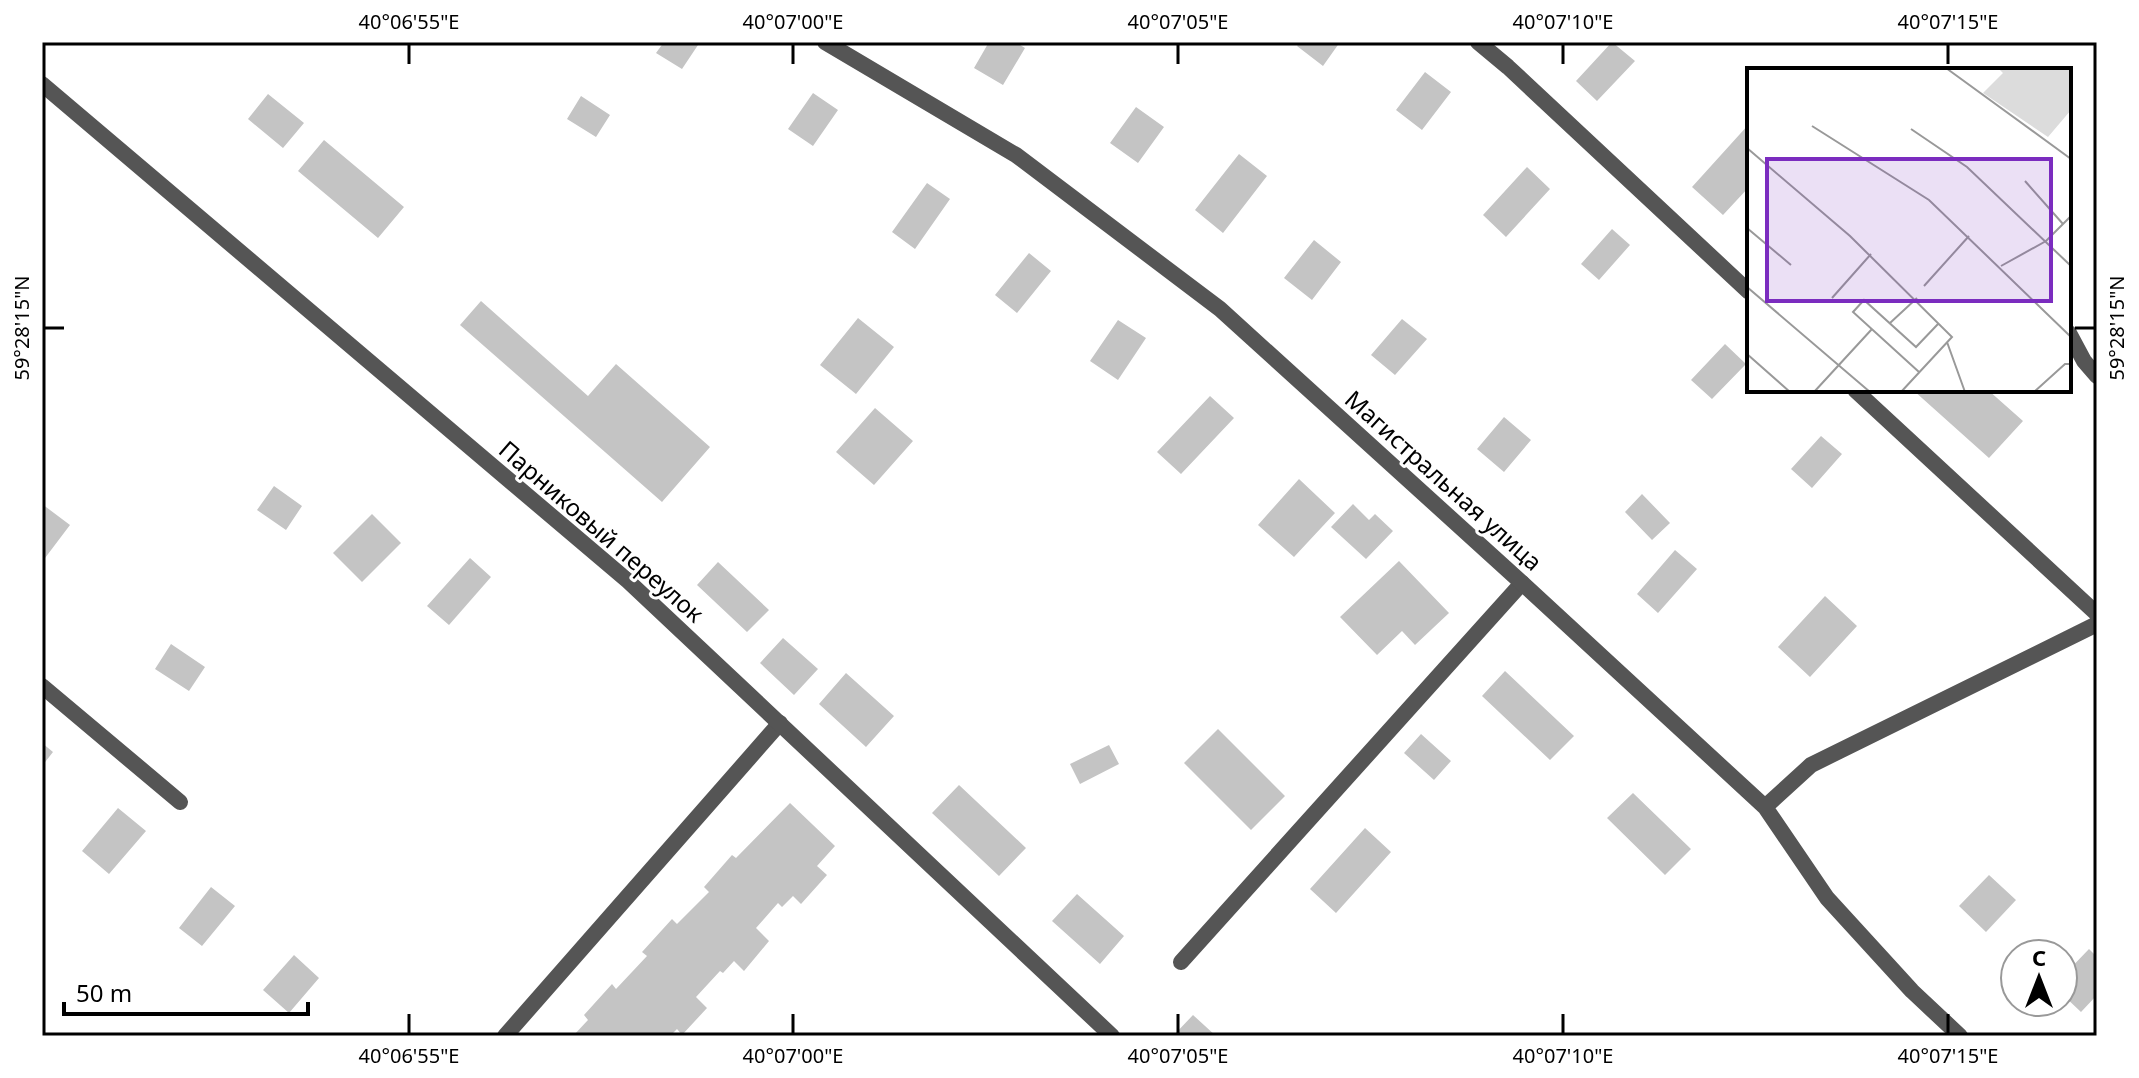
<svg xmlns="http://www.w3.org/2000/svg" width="2139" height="1078" font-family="'Noto Sans',sans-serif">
<rect width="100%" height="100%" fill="#fff"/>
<path fill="#c4c4c4" d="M 664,42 L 700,42 L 682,69 L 656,53 Z
M 989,42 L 1015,42 L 1025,48 L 1003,85 L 974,68 Z
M 1300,42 L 1340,42 L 1323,66 L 1297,46 Z
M 1612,42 L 1635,61 L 1597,101 L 1576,81 Z
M 1425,72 L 1451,92 L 1422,130 L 1396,110 Z
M 813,93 L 838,110 L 813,146 L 788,129 Z
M 268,94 L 304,123 L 283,148 L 248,119 Z
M 581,96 L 610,115 L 596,137 L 567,119 Z
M 1136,107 L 1164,127 L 1138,163 L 1110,143 Z
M 1749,124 L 1749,187 L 1723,215 L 1692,187 Z
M 324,140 L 404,207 L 378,238 L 298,171 Z
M 1239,154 L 1267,176 L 1223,233 L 1195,210 Z
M 1527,167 L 1550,189 L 1506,237 L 1483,215 Z
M 927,183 L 950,199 L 915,249 L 892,232 Z
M 1612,229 L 1630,245 L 1599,280 L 1581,264 Z
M 1314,240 L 1341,262 L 1312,300 L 1284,278 Z
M 1029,253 L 1051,271 L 1017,313 L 995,295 Z
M 481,301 L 588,396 L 616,364 L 710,447 L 662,502 L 460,325 Z
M 858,318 L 894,347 L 856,394 L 820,365 Z
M 1402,319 L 1427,339 L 1395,375 L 1371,355 Z
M 1118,320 L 1146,338 L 1118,380 L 1090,361 Z
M 1725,344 L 1746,364 L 1712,399 L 1691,380 Z
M 1913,390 L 1988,390 L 2023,421 L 1989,458 Z
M 1210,396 L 1234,418 L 1181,474 L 1157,452 Z
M 875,408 L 913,441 L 874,485 L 836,452 Z
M 1504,417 L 1531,440 L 1504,472 L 1477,449 Z
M 1821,436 L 1842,454 L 1812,488 L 1791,469 Z
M 1299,479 L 1335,513 L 1294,557 L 1258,525 Z
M 274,486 L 302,506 L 286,530 L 257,510 Z
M 1642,494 L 1670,523 L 1652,540 L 1625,512 Z
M 42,504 L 70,525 L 42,562 Z
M 1353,504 L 1369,520 L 1375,514 L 1393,531 L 1366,559 L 1331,527 Z
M 372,514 L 401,543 L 362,582 L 333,553 Z
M 1675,550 L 1697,569 L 1658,613 L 1637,594 Z
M 470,558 L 491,577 L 449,625 L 427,606 Z
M 1399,561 L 1449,613 L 1415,645 L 1402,631 L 1377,655 L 1340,617 Z
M 718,562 L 769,610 L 747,632 L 697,585 Z
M 1825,596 L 1857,626 L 1810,677 L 1778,647 Z
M 783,638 L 818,669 L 794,695 L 760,663 Z
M 171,644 L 205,667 L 189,691 L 155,669 Z
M 1505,671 L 1574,736 L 1550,760 L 1482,696 Z
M 846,673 L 894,716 L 866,747 L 819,704 Z
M 1218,729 L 1285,796 L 1251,830 L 1184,763 Z
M 1421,734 L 1451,761 L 1434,780 L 1404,753 Z
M 42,743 L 53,752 L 42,766 Z
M 1109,745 L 1119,764 L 1080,784 L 1070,764 Z
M 959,785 L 1026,848 L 999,876 L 932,813 Z
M 1633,793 L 1691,849 L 1665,875 L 1607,818 Z
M 790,803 L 835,846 L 817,866 L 827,875 L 801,904 L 793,896 L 782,907 L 778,903 L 756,928 L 769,941 L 744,971 L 734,961 L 723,973 L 720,971 L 696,997 L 707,1008 L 682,1035 L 677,1029 L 670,1036 L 656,1034 L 654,1036 L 573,1036 L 588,1020 L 584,1015 L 612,984 L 616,989 L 647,956 L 642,952 L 672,919 L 677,924 L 709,892 L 704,887 L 732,855 L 736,858 Z
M 118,808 L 146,831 L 109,874 L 82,851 Z
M 1365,828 L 1391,852 L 1336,913 L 1310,889 Z
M 1989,875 L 2016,900 L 1986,932 L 1959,906 Z
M 211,887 L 235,906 L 202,946 L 179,928 Z
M 1077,894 L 1124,936 L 1100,964 L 1052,921 Z
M 2089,949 L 2097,957 L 2097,995 L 2081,1012 L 2063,995 L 2063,976 Z
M 294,955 L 319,978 L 289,1013 L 263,990 Z
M 1193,1015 L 1216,1036 L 1173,1036 Z"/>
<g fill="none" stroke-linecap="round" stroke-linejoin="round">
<path stroke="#555" stroke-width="16" d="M 2069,333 L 2084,361 L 2097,376
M 1181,962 L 1522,583
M 505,1036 L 780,723"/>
<path stroke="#555" stroke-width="16" d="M 825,42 L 1016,155 L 1220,309 L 1522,583 L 1765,807 L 1827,898 L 1912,991 L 1960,1036
M 1478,42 L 1508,67 L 1749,292
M 42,84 L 628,581 L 1112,1036
M 1855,390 L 2097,614
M 42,686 L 180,802
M 1765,807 L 1811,765 L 2097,624"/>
</g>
<path fill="none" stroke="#000" stroke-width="3" d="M 409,44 L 409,64M 793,44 L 793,64M 1178,44 L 1178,64M 1563,44 L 1563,64M 1948,44 L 1948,64M 44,328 L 64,328M 2075,328 L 2095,328M 409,1014 L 409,1034M 793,1014 L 793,1034M 1178,1014 L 1178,1034M 1563,1014 L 1563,1034M 1948,1014 L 1948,1034"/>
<g text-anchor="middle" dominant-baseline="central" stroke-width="6" stroke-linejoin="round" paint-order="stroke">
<g font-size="24" fill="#000" stroke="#fff">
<text transform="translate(1444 480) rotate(42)">Магистральная улица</text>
<text transform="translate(602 531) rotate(41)">Парниковый переулок</text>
</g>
</g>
<g transform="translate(1747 68)">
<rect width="324" height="324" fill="#fff"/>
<path d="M 251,0 L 324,0 L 324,42 L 301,69 L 236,25 L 256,5 Z" fill="#dcdcdc"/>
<path fill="none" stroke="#999" stroke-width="2" d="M 199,0 L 324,91M 65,58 L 182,132 L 324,269M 164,61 L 220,99 L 324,198M 0,80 L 103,168 L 205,269 L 154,324M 278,113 L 316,156M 0,160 L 44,197M 254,198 L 299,173 L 324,148M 177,218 L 222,168M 0,219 L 123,324M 85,230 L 124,186M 143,255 L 170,230M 200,274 L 218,324M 0,286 L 43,324M 172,304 L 106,244 L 117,232 L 169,279 L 191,256M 67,324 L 125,261M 287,324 L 318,296 L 324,296"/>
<path fill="#7b2cbf" fill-opacity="0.15" stroke="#7b2cbf" stroke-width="4" d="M 20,91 L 304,91 L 304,233 L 20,233 Z"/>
<rect width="324" height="324" fill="none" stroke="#000" stroke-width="4"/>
</g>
<rect width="2139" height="1078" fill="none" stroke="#ffffff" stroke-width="88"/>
<g transform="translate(2039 978)"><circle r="38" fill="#ffffff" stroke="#999999" stroke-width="2"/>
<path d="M0-6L14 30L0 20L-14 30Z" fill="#000000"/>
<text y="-12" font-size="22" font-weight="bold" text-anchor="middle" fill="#000000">С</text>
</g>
<path d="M64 1002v12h244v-12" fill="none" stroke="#000000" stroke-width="4"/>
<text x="76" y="1002" font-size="24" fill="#000000" stroke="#ffffff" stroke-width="6" paint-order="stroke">50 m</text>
<rect x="44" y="44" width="2051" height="990" fill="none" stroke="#000" stroke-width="3"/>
<g font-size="20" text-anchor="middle" fill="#000">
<text x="409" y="29">40°06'55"E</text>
<text x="793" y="29">40°07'00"E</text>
<text x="1178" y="29">40°07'05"E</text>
<text x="1563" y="29">40°07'10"E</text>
<text x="1948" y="29">40°07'15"E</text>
<text transform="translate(22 328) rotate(-90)" y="7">59°28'15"N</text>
<text transform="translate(2117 328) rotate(-90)" y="7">59°28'15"N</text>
<text x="409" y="1063">40°06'55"E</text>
<text x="793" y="1063">40°07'00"E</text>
<text x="1178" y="1063">40°07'05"E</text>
<text x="1563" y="1063">40°07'10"E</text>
<text x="1948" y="1063">40°07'15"E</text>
</g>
</svg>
